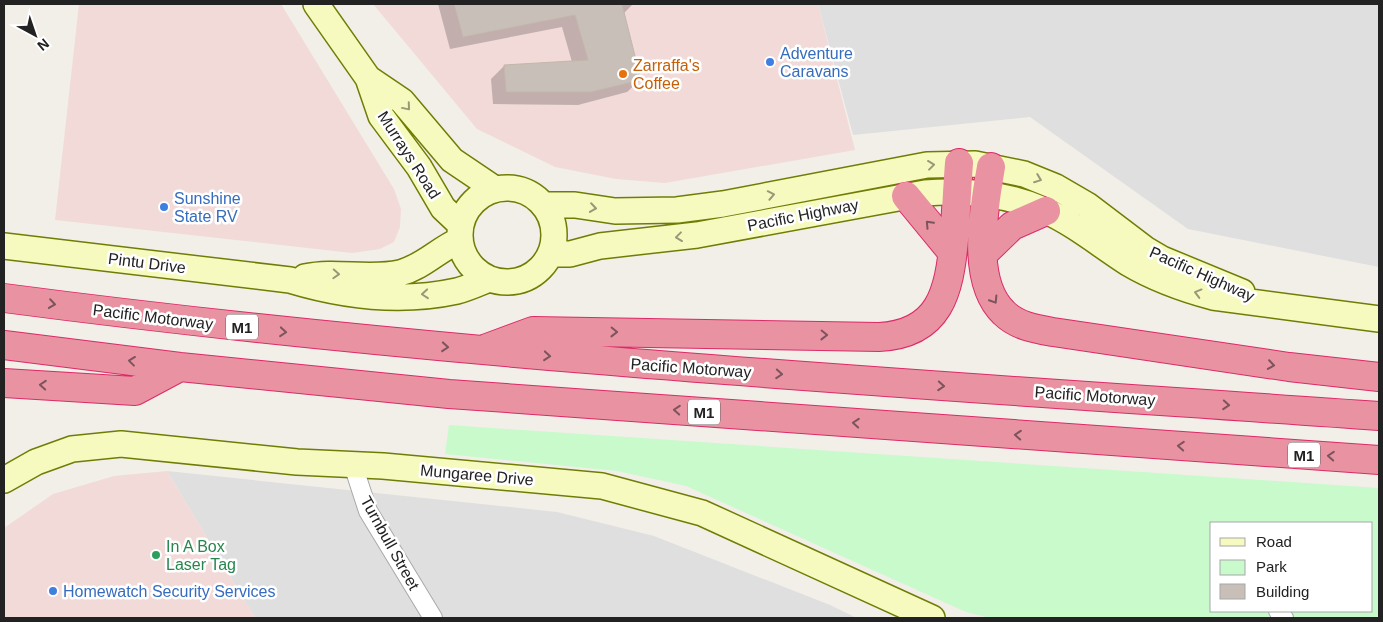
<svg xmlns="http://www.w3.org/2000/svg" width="1383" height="622" font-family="Helvetica,sans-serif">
<rect width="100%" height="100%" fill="#f2efe9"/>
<path fill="#e0dfdf" d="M 818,4 L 1379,4 L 1379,267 L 1188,229 L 1030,117 L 853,135 Z
M 167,471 L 557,512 L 654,536 L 830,605 L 857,618 L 255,618 Z"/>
<path fill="#f2dad9" d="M 79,4 L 281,4 L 394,189 L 401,209 L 400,227 L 394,242 L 380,249 L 352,253 L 55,220 Z
M 373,4 L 818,4 L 855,150 L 665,183 L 616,179 L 555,167 L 477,129 Z
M 167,471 L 255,618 L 4,618 L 4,528 L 53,494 L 114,476 Z"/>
<path fill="#c8facc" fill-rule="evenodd" d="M 449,425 L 1379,488 L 1379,616 L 1373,618 L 990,618 L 966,612 L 686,486 L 617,471 L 445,454 ZM 1212,523 L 1372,523 L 1372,611 L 1212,611 Z"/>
<path fill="#0003" d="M 438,4 L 633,4 L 623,14 L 640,80 L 627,92 L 578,105 L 493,104 L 491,79 L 504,66 L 572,62 L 562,27 L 450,49 Z"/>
<path fill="#c7bfb8" stroke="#c4b6ab" d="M 454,4 L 622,4 L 641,80 L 591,92 L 506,92 L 504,65 L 588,60 L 575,15 L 463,37 Z"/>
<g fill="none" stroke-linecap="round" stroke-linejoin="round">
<g stroke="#a9a9a9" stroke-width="20">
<path id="street" d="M 353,465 L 368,511 L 433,618
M 1278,611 L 1284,618"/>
</g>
<g stroke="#707d05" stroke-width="28">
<path id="secondary" d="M 316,4 L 368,78 L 381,116 L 419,167 L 443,208 L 461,225
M 368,78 L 402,101 L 452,160 L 495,189
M460 235a47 47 0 1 1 94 0a47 47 0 1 1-94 0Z
M 545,205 L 575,205 L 615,211 L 677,210 L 723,204 L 927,165 L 975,164 L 1024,174 L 1056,187 L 1087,205 L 1145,249 L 1162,259 L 1242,292
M 4,246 L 290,280 C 343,296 402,303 457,291 C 468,288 479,283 489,279
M 551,254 L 570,254 L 600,246 L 697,235 L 925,193 C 965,190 1007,194 1044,210 C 1075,224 1100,245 1128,263 C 1155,279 1183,289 1213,297 L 1379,319
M 305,277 C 336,270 368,280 400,273 C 423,267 439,249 460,240
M 4,480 L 36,462 L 72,449 L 121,444 L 297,462 L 383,466 L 602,486 L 702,513 L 932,618"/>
</g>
<g stroke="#dc2a67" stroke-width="30">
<path id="highway" d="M 991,167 C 984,208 970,281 1004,313 C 1017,326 1036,329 1053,332 L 1289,367 L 1379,377
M 906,196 L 952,252
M 983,254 L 1012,226 L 1046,211
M 4,298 C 460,358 920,384 1379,416
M 4,345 L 180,367 L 449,394 L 1379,460
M 487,348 L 533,331 L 879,337 C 940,334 949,292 954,240 C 956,215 957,189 959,163
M 4,383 L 135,391 L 180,367"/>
</g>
<use href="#street" stroke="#fff" stroke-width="18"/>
<use href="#secondary" stroke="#f7fabf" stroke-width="25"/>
<use href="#highway" stroke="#e892a2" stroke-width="28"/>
</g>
<defs><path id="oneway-chevron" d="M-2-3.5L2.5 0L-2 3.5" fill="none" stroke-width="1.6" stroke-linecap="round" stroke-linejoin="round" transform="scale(1.25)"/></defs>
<g stroke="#979978">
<use href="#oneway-chevron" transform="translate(407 107) rotate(50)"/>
<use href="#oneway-chevron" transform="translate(931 165) rotate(-7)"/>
<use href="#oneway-chevron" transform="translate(1038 179) rotate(21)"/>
<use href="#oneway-chevron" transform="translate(771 195) rotate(-11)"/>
<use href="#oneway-chevron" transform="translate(593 208) rotate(8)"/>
<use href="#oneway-chevron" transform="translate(679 237) rotate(173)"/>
<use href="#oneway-chevron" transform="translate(336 274) rotate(3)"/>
<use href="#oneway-chevron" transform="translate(1198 293) rotate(-165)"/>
<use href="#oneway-chevron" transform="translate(425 294) rotate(175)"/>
</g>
<g stroke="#7b545c">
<use href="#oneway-chevron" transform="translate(929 224) rotate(-133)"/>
<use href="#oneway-chevron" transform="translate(994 300) rotate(58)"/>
<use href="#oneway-chevron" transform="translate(52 304) rotate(8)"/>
<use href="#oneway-chevron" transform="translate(283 332) rotate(5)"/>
<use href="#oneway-chevron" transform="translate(614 332) rotate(1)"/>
<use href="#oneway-chevron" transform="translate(824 335) rotate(1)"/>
<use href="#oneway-chevron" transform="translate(445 347) rotate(5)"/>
<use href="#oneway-chevron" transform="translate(547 356) rotate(5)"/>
<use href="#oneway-chevron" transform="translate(132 361) rotate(-173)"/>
<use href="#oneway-chevron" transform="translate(1271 365) rotate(8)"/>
<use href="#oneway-chevron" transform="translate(779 374) rotate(4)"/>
<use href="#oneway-chevron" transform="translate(43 385) rotate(-176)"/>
<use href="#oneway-chevron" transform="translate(941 386) rotate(4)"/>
<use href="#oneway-chevron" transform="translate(1226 405) rotate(4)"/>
<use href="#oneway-chevron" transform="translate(677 410) rotate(-176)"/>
<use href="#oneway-chevron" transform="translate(856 423) rotate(-176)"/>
<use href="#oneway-chevron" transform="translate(1018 435) rotate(-176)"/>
<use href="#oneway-chevron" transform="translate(1181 446) rotate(-176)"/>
<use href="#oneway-chevron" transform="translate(1331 456) rotate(-176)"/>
</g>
<g fill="#3f7fe0" stroke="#fff" stroke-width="2">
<circle cx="770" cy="62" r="5"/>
<circle cx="164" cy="207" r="5"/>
<circle cx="53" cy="591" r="5"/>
</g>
<circle fill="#e8710a" stroke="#fff" stroke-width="2" cx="623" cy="74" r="5"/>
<circle fill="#2e9e5b" stroke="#fff" stroke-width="2" cx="156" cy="555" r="5"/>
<g text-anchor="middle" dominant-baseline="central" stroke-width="5" stroke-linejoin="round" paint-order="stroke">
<g fill="#fff" stroke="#646464" stroke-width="1">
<rect x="226" y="314.5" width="32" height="25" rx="4"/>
<rect x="688" y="399.5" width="32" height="25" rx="4"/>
<rect x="1288" y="442.5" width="32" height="25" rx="4"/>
</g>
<g font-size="15" font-weight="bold" fill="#222">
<text x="242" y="327">M1</text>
<text x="704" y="412">M1</text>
<text x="1304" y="455">M1</text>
</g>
<g font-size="16" fill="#366cbe" stroke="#fff" text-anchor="start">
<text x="780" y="53">Adventure<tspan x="780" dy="18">Caravans</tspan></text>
<text x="174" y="198">Sunshine<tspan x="174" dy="18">State RV</tspan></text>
<text x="63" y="591">Homewatch Security Services</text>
</g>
<g font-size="16" fill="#c56008" stroke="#fff" text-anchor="start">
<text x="633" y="65">Zarraffa's<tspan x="633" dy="18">Coffee</tspan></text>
</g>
<g font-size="16" fill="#222" stroke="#fff">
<text transform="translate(409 155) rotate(57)">Murrays Road</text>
<text transform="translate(803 215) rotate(-11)">Pacific Highway</text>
<text transform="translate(147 263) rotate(7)">Pintu Drive</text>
<text transform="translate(1202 274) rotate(24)">Pacific Highway</text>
<text transform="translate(153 317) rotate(7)">Pacific Motorway</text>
<text transform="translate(691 368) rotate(4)">Pacific Motorway</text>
<text transform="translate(1095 396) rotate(4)">Pacific Motorway</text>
<text transform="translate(477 475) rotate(5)">Mungaree Drive</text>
<text transform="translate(390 543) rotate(61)">Turnbull Street</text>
</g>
<g font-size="16" fill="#27864d" stroke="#fff" text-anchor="start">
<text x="166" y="546">In A Box<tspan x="166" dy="18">Laser Tag</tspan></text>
</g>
</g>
<rect width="1383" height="622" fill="none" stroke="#222222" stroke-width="10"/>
<rect x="1210" y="522" width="162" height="90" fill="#ffffff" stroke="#a7a7a7"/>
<rect x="1220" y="538" width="25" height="8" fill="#f7fabf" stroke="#a7a7a7"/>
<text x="1256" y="547" font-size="15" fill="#222222">Road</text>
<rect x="1220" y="560" width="25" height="15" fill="#c8facc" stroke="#a7a7a7"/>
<text x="1256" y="572" font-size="15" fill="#222222">Park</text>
<rect x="1220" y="584" width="25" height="15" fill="#c7bfb8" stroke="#a7a7a7"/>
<text x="1256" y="597" font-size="15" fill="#222222">Building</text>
<g transform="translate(35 35) rotate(140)" stroke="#ffffff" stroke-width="4" paint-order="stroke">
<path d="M0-4L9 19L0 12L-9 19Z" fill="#222222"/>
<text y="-8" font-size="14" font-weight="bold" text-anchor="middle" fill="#222222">N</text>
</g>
</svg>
